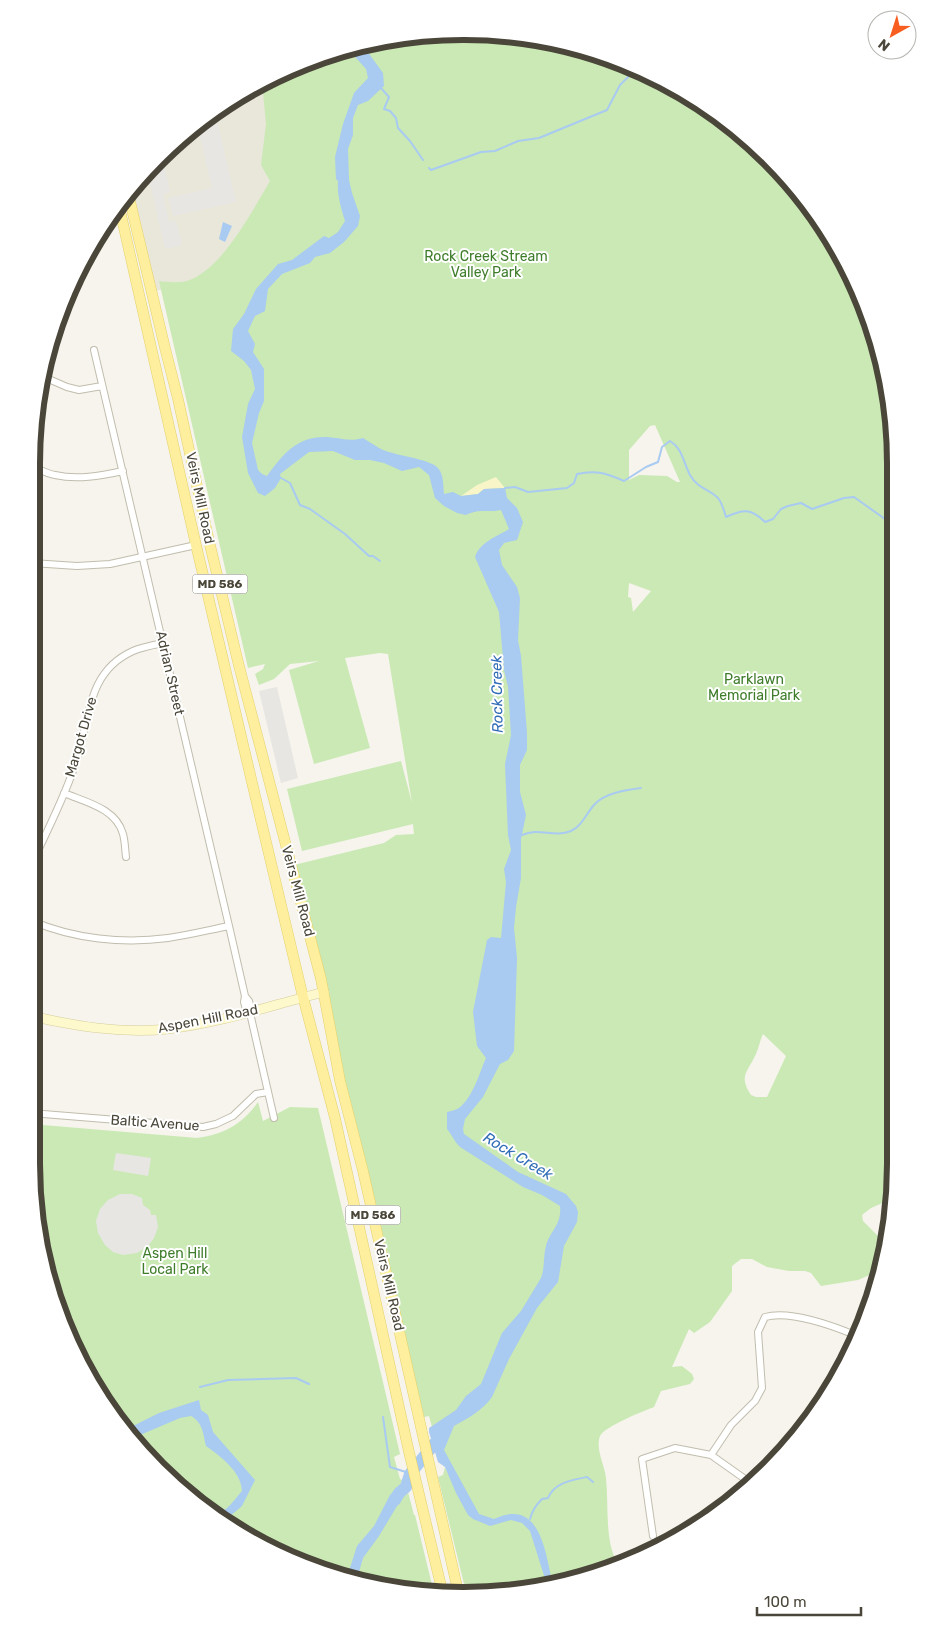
<svg xmlns="http://www.w3.org/2000/svg" width="927" height="1627" font-family="Rubik,sans-serif">
<rect width="100%" height="100%" fill="#f6f4ec"/>
<path fill="#e9e7da" d="M 273,76 L 274,179 L 227,272 L 161,290 L 151,291 L 128,193 L 139,178 L 201,120 Z"/>
<path fill="#cae9b5" fill-rule="evenodd" d="M 436,32 L 520,35 L 603,54 L 680,89 L 769,158 L 823,224 L 873,324 L 892,407 L 895,1191 L 894,1198 L 871,1208 L 862,1215 L 863,1221 L 885,1243 L 879,1271 L 858,1280 L 821,1286 L 811,1273 L 805,1271 L 789,1271 L 767,1267 L 752,1259 L 741,1259 L 732,1266 L 732,1291 L 710,1322 L 694,1333 L 689,1329 L 672,1367 L 682,1366 L 692,1374 L 694,1379 L 690,1384 L 661,1391 L 654,1407 C 643,1411 604,1427 600,1436 C 595,1449 605,1466 606,1478 C 609,1506 604,1540 618,1565 L 491,1595 L 483,1594 L 487,1587 L 466,1592 L 438,1477 L 443,1475 L 445,1467 L 448,1474 L 438,1422 L 432,1427 L 429,1416 L 424,1417 L 294,865 L 384,843 L 396,835 L 414,834 L 413,824 L 302,851 L 287,789 L 401,761 L 412,803 L 388,654 L 380,653 L 345,658 L 370,748 L 314,764 L 289,670 L 319,661 L 290,664 L 274,679 L 259,685 L 255,674 L 263,669 L 265,664 L 248,668 L 159,281 C 167,282 179,283 187,281 C 222,270 252,211 270,181 L 261,165 L 266,124 L 262,82 L 273,76 L 352,46 ZM 655,425 L 680,482 L 677,482 L 667,476 L 639,475 L 629,480 L 629,450 L 650,426 ZM 629,583 L 651,591 L 633,612 L 631,598 L 628,597 ZM 763,1034 L 786,1056 L 767,1097 L 756,1097 L 751,1095 C 738,1075 748,1072 756,1054 C 759,1047 760,1040 763,1034 Z
M 258,1102 L 263,1121 L 290,1107 L 318,1108 L 400,1454 L 394,1457 L 400,1479 L 404,1481 L 401,1484 L 405,1496 L 408,1492 L 414,1515 L 415,1515 L 433,1589 L 351,1581 L 223,1523 L 120,1426 L 54,1302 L 31,1163 L 31,1124 L 197,1138 C 223,1135 243,1124 258,1102 Z"/>
<path fill="#f8f5c9" d="M 496,477 L 505,488 L 484,489 L 478,494 L 461,496 L 477,485 Z"/>
<path fill="#e8e6e3" d="M 215,112 L 236,202 L 173,216 L 168,198 L 212,188 L 197,124 Z
M 162,156 L 170,192 L 163,194 L 169,222 L 176,221 L 182,245 L 165,249 L 147,170 Z
M 277,687 L 298,778 L 281,783 L 259,691 Z
M 116,1153 L 151,1158 L 148,1176 L 113,1170 Z
M 120,1194 L 132,1194 L 142,1198 L 143,1205 L 150,1210 L 151,1215 L 156,1215 L 158,1227 L 154,1238 L 148,1246 L 137,1253 L 123,1255 L 113,1252 L 105,1245 L 98,1233 L 96,1221 L 100,1209 L 108,1200 Z"/>
<path fill="#a9caf1" d="M 362,44 L 383,73 L 384,86 L 368,101 L 358,105 L 353,118 L 353,135 L 348,149 L 349,180 L 352,193 L 360,216 L 358,226 L 344,242 L 330,253 L 315,257 L 310,263 L 282,274 L 268,289 L 265,311 L 255,316 L 248,331 L 255,344 L 253,352 L 264,369 L 264,401 L 259,413 L 252,443 L 258,470 L 262,474 L 267,476 C 283,454 297,436 327,437 C 340,438 351,442 363,438 C 368,441 374,445 379,448 C 393,456 429,458 438,468 C 444,475 443,485 444,494 L 453,492 L 461,496 L 478,494 L 484,489 L 505,488 L 507,498 L 517,508 L 523,522 L 517,540 L 504,543 L 499,550 L 502,565 L 517,587 L 520,598 L 518,640 L 521,656 L 527,733 L 527,750 L 520,765 L 520,792 L 526,815 L 521,839 L 521,878 L 516,907 L 514,928 L 517,958 L 514,1051 L 508,1060 L 500,1064 L 483,1097 L 465,1119 L 463,1129 L 464,1134 L 518,1172 L 566,1194 L 576,1206 L 578,1212 L 577,1222 L 564,1246 L 558,1282 L 537,1308 L 509,1359 L 492,1397 C 483,1410 467,1419 454,1426 L 444,1450 L 479,1514 L 494,1519 C 539,1498 545,1549 552,1581 L 546,1582 L 530,1531 L 522,1523 L 511,1520 L 490,1526 L 473,1519 L 468,1515 L 456,1493 L 445,1467 L 438,1462 L 429,1432 L 429,1428 L 456,1410 L 466,1396 L 481,1384 L 502,1333 L 521,1311 L 541,1278 C 545,1268 543,1257 546,1246 C 550,1231 562,1225 560,1206 L 542,1195 L 523,1187 L 460,1147 C 454,1141 452,1135 447,1129 L 447,1112 C 451,1111 456,1110 459,1108 C 473,1097 479,1074 486,1058 L 477,1046 L 473,1012 L 487,940 L 491,937 L 501,938 L 506,882 L 504,869 L 511,850 L 508,835 L 505,764 L 511,735 L 508,687 L 504,670 L 499,612 L 475,557 C 480,542 496,537 509,529 L 501,510 C 487,513 480,508 466,515 L 457,513 L 444,506 L 435,498 L 429,475 L 419,467 L 402,471 L 384,463 L 370,460 L 355,460 L 333,451 L 309,452 L 280,474 L 281,478 L 275,488 L 265,496 L 258,493 L 248,473 L 242,437 L 248,404 L 255,389 L 251,370 L 244,361 L 231,351 L 233,329 L 244,314 L 256,289 L 278,264 L 292,260 L 324,236 L 329,238 L 338,232 L 345,221 C 341,208 337,195 338,181 L 336,179 L 335,157 L 343,124 L 354,93 L 368,78 L 366,69 L 347,48 Z
M 223,222 L 232,226 L 225,242 L 219,239 Z
M 199,1400 L 201,1410 L 208,1415 L 213,1432 L 255,1480 L 242,1506 L 223,1522 L 214,1515 C 225,1514 235,1499 242,1491 C 241,1471 221,1457 206,1446 C 203,1433 203,1423 191,1416 L 180,1418 L 133,1438 L 125,1430 L 159,1413 Z
M 404,1481 L 408,1492 L 400,1501 L 379,1536 L 363,1558 L 359,1572 L 363,1582 L 350,1580 L 348,1574 L 357,1546 L 374,1526 L 390,1495 Z"/>
<g fill="none" stroke-linecap="round" stroke-linejoin="round">
<path stroke="#a9caf1" stroke-width="2" d="M 380,87 L 389,97 L 384,109 L 390,111 L 396,118 L 398,128 L 410,141 L 423,160
M 429,168 L 431,170 L 481,152 L 495,151 L 518,141 L 539,138 L 607,110 L 620,85 L 636,69
M 281,478 L 290,483 L 300,505 L 310,509 L 345,534 L 369,556 L 373,556 L 380,561
M 505,488 L 515,487 L 528,492 L 567,488 L 574,483 L 577,474 C 596,470 606,473 624,481 L 646,467 L 658,462 L 662,447 L 670,441 C 683,449 683,462 690,475 C 698,489 709,489 718,498 C 722,503 724,510 726,517 C 743,509 751,508 765,522 L 773,519 L 781,509 L 788,506 L 801,503 L 812,509 L 844,498 L 854,497 L 892,524
M 522,835 C 539,827 554,838 571,831 C 582,826 586,814 594,805 C 604,793 626,790 641,788
M 200,1387 L 228,1380 L 296,1378 L 309,1384
M 383,1417 L 390,1467 L 409,1473
M 530,1519 C 532,1510 536,1505 542,1499 L 548,1498 C 554,1483 571,1480 587,1477 L 593,1482"/>
<path stroke="#a9caf1" stroke-width="12" d="M 395,1500 L 399,1493 L 406,1487 L 410,1474 L 444,1432"/>
<g stroke="#c1bdae" stroke-width="8">
<path id="street" d="M 94,350 L 229,926 L 245,996 L 244,1002 L 247,1013
M 44,377 L 67,387 L 79,390 L 102,386
M 32,466 C 39,469 47,474 55,475 C 77,480 100,476 123,471
M 32,563 L 77,566 L 110,564 L 196,545
M 64,793 C 85,802 116,808 123,834 C 125,841 125,849 126,857
M 32,864 C 47,830 65,797 76,762 C 90,720 86,672 133,651 C 142,647 153,645 163,643
M 32,921 C 74,939 123,944 168,938 C 189,935 209,930 229,926
M 245,996 L 249,1001 L 252,1012
M 250,1013 L 274,1118
M 31,1113 L 203,1127 L 216,1124 L 233,1116 L 256,1094 L 268,1092
M 711,1455 L 731,1425 L 755,1401 L 762,1388 L 758,1332 L 765,1317 C 790,1310 834,1326 857,1336
M 653,1536 L 642,1459 L 675,1448 L 711,1455 L 752,1484"/>
</g>
<g stroke="#d5cd9b" stroke-width="10">
<path id="secondary" d="M 31,1016 C 76,1026 121,1034 168,1029 C 221,1023 272,1005 324,992"/>
</g>
<g stroke="#e4d06b" stroke-width="11">
<path id="primary" d="M 128,193 L 165,348 L 178,399 L 209,541 L 239,666 L 321,979 L 340,1081 L 363,1171 L 458,1591
M 119,206 L 196,545 L 263,829 L 303,997 L 335,1118 L 409,1452 L 442,1590"/>
</g>
<use href="#street" stroke="#fff" stroke-width="6"/>
<use href="#secondary" stroke="#fef9cd" stroke-width="9"/>
<use href="#primary" stroke="#fdef9d" stroke-width="10"/>
</g>
<g text-anchor="middle" dominant-baseline="central" stroke-width="4" stroke-linejoin="round" paint-order="stroke">
<g fill="#fff" stroke="#807e74" stroke-width="1">
<rect x="192.5" y="574.5" width="55" height="19" rx="4"/>
<rect x="345.5" y="1205.5" width="55" height="19" rx="4"/>
</g>
<g font-size="12" font-weight="bold" fill="#4a4639">
<text x="220" y="584">MD 586</text>
<text x="373" y="1215">MD 586</text>
</g>
<g font-size="14" fill="#3f7d2b" stroke="#fff">
<text x="486" y="256">Rock Creek Stream<tspan x="486" dy="16">Valley Park</tspan></text>
<text x="754" y="679">Parklawn<tspan x="754" dy="16">Memorial Park</tspan></text>
<text x="175" y="1253">Aspen Hill<tspan x="175" dy="16">Local Park</tspan></text>
</g>
<g font-size="14" fill="#4a4639" stroke="#fff">
<text transform="translate(200 498) rotate(78)">Veirs Mill Road</text>
<text transform="translate(170 673) rotate(77)">Adrian Street</text>
<text transform="translate(81 737) rotate(-74)">Margot Drive</text>
<text transform="translate(298 891) rotate(75)">Veirs Mill Road</text>
<text transform="translate(208 1019) rotate(-11)">Aspen Hill Road</text>
<text transform="translate(155 1123) rotate(4)">Baltic Avenue</text>
<text transform="translate(389 1285) rotate(77)">Veirs Mill Road</text>
</g>
<g font-size="15" font-style="italic" fill="#316cb7" stroke="#fff">
<text transform="translate(497 694) rotate(-91)">Rock Creek</text>
<text transform="translate(518 1156) rotate(31)">Rock Creek</text>
</g>
</g>
<path d="M0 0H927V1627H0ZM463 40H464A423 423 0 0 1 887 463V1164A423 423 0 0 1 464 1587H463A423 423 0 0 1 40 1164V463A423 423 0 0 1 463 40Z" fill="#fff" fill-rule="evenodd"/>
<path fill="none" stroke="#4a4639" stroke-width="6" d="M463 40H464A423 423 0 0 1 887 463V1164A423 423 0 0 1 464 1587H463A423 423 0 0 1 40 1164V463A423 423 0 0 1 463 40Z"/>
<g transform="translate(892 35) rotate(219)"><circle r="24" fill="#ffffff" stroke="#b7b5b0"/>
<path d="M0-4L9 19L0 12L-9 19Z" fill="#f85e20"/>
<text y="-8" font-size="14" font-weight="bold" text-anchor="middle" fill="#4a4639">N</text>
</g>
<path d="M757 1607v8h104v-8" fill="none" stroke="#4a4639" stroke-width="2.5"/>
<text x="764" y="1607" font-size="15" fill="#4a4639" stroke="#ffffff" stroke-width="4" paint-order="stroke">100 m</text>
</svg>
